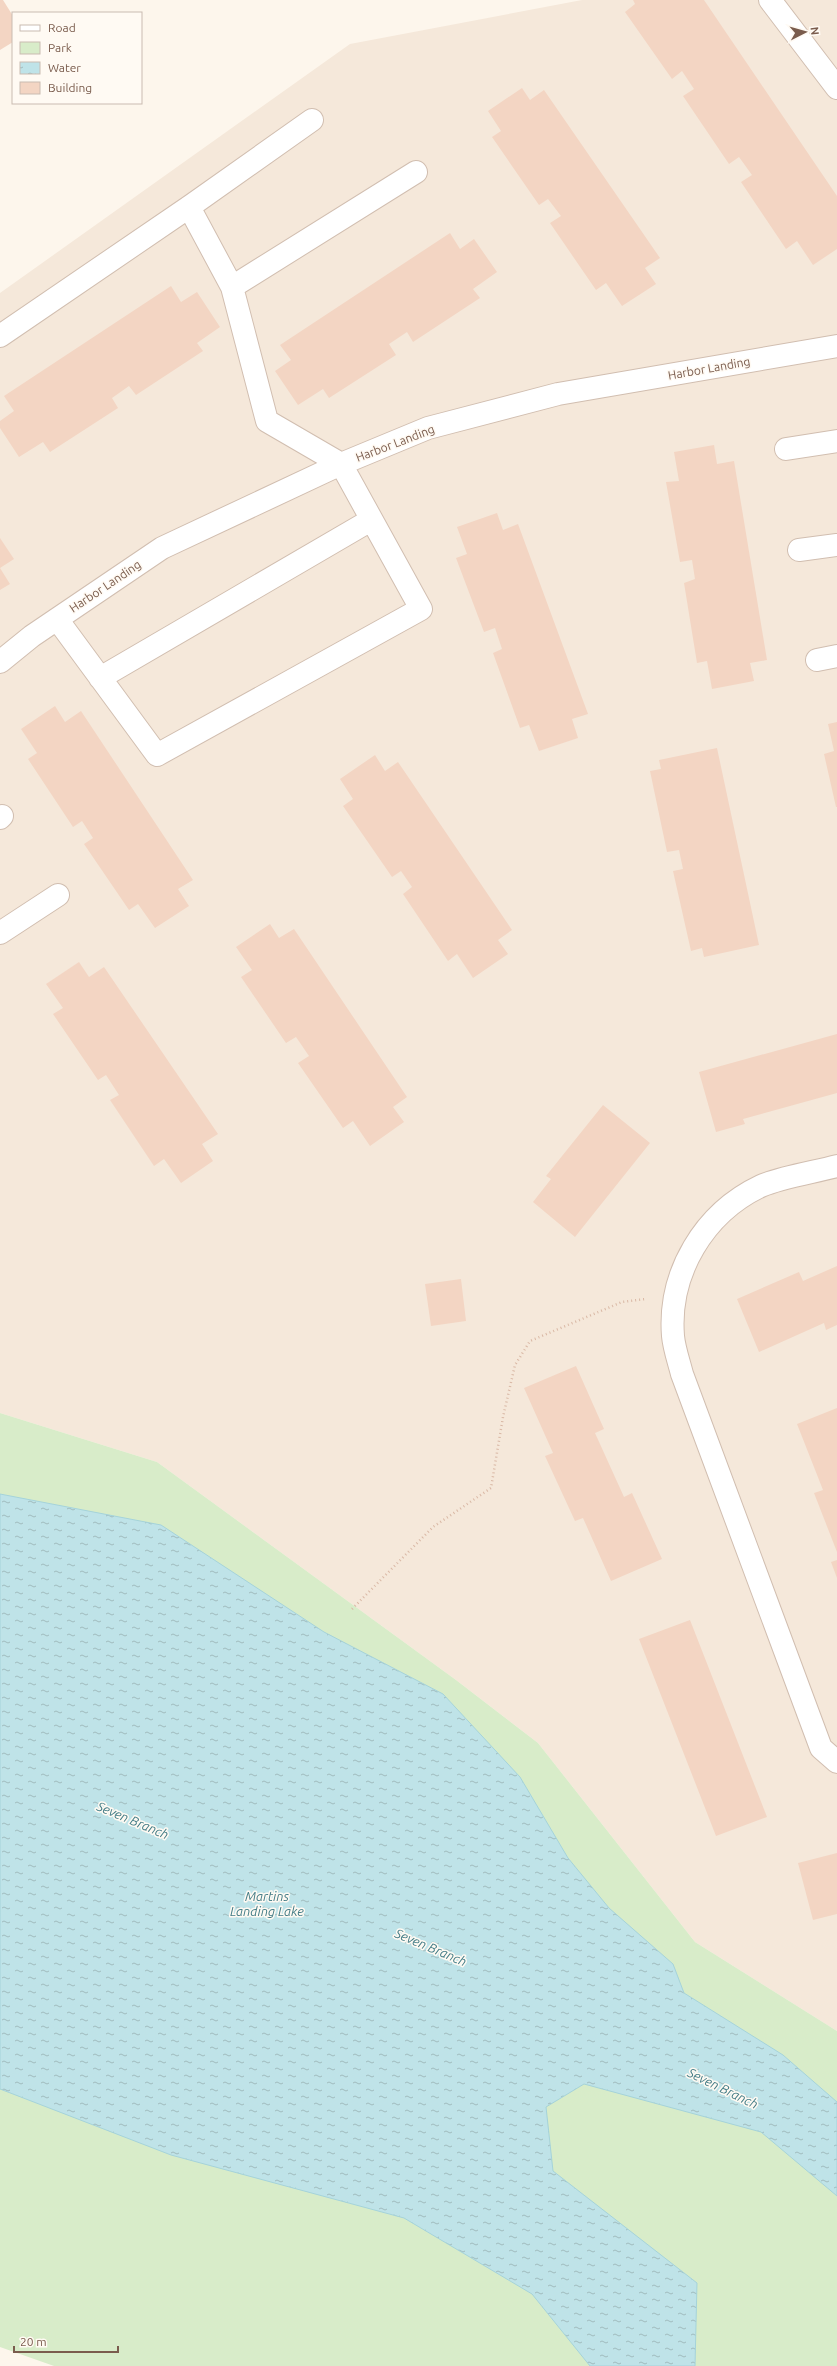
<svg xmlns="http://www.w3.org/2000/svg" width="837" height="2366" font-family="Ubuntu,sans-serif">
<defs>
<pattern id="water-ripples" width="26" height="14" patternUnits="userSpaceOnUse"><rect width="26" height="14" fill="#bfe3e8"/><path d="M2 4q2-2 4 0t4 0M15 11q2-2 4 0t4 0" fill="none" stroke="#a0bbbe"/></pattern>
</defs>
<rect width="100%" height="100%" fill="#fdf6ec"/>
<path fill="#f5e8da" d="M 582,0 L 837,0 L 837,2031 L 695,1942 L 538,1743 L 456,1680 L 157,1462 L 0,1413 L 0,293 L 350,44 Z"/>
<path fill="#d8ecc9" d="M 0,1413 L 157,1462 L 456,1680 L 538,1743 L 695,1942 L 837,2031 L 837,2366 L 54,2366 L 0,2347 Z"/>
<path fill="url(#water-ripples)" stroke="#a5d3da" d="M 0,1494 L 161,1525 L 324,1632 L 443,1694 L 520,1777 L 568,1858 L 609,1908 L 673,1964 L 684,1993 L 783,2055 L 837,2102 L 837,2196 L 761,2132 L 584,2084 L 546,2107 L 553,2171 L 697,2283 L 695,2366 L 590,2366 L 532,2294 L 404,2218 L 171,2155 L 0,2089 Z"/>
<path fill="#f3d5c3" d="M 0,0 L 3,0 L 13,16 L 13,42 L 0,50 Z
M 633,0 L 704,0 L 837,196 L 837,249 L 813,265 L 797,241 L 786,249 L 741,182 L 752,175 L 739,157 L 729,164 L 683,96 L 694,89 L 682,71 L 672,79 L 625,12 L 635,4 Z
M 522,88 L 530,100 L 544,90 L 660,258 L 645,268 L 656,284 L 622,306 L 606,283 L 596,290 L 550,223 L 561,216 L 548,199 L 539,205 L 492,137 L 501,131 L 488,111 Z
M 450,233 L 460,249 L 474,239 L 497,272 L 473,289 L 480,298 L 413,342 L 407,332 L 389,344 L 396,355 L 329,398 L 323,389 L 298,405 L 275,371 L 291,360 L 280,345 Z
M 171,286 L 181,302 L 197,292 L 220,327 L 197,343 L 203,351 L 136,395 L 129,386 L 112,398 L 118,408 L 50,452 L 43,442 L 19,457 L 0,428 L 0,421 L 14,411 L 4,396 Z
M 714,445 L 717,464 L 734,461 L 767,660 L 750,663 L 754,681 L 712,689 L 707,661 L 697,663 L 684,583 L 695,579 L 692,560 L 680,562 L 666,482 L 679,481 L 674,452 Z
M 497,513 L 503,530 L 518,524 L 588,714 L 572,719 L 578,738 L 539,751 L 529,725 L 520,728 L 493,653 L 502,649 L 495,628 L 484,632 L 456,558 L 467,554 L 457,527 Z
M 0,538 L 14,559 L 0,568 L 10,584 L 0,590 Z
M 55,706 L 65,722 L 81,711 L 193,880 L 178,889 L 189,906 L 155,928 L 138,904 L 129,910 L 84,844 L 93,838 L 82,821 L 73,827 L 28,759 L 37,753 L 21,729 Z
M 837,722 L 837,807 L 836,807 L 824,754 L 834,751 L 828,724 Z
M 717,748 L 759,945 L 704,957 L 702,948 L 691,951 L 673,871 L 683,869 L 679,850 L 667,852 L 650,771 L 661,769 L 659,760 Z
M 375,755 L 385,771 L 398,762 L 512,930 L 498,940 L 508,954 L 473,978 L 457,954 L 448,961 L 403,894 L 412,887 L 401,871 L 392,877 L 343,806 L 353,799 L 340,779 Z
M 270,924 L 279,938 L 294,929 L 407,1097 L 393,1107 L 404,1122 L 370,1146 L 353,1121 L 343,1128 L 298,1063 L 309,1056 L 296,1037 L 286,1043 L 241,977 L 252,970 L 236,947 Z
M 79,962 L 89,977 L 104,967 L 218,1134 L 202,1144 L 213,1161 L 181,1183 L 164,1159 L 154,1166 L 110,1100 L 119,1095 L 106,1075 L 98,1080 L 53,1014 L 63,1008 L 46,984 Z
M 837,1034 L 837,1093 L 743,1119 L 745,1124 L 716,1132 L 699,1072 Z
M 603,1105 L 650,1143 L 575,1237 L 533,1202 L 551,1179 L 546,1176 Z
M 837,1266 L 837,1325 L 826,1330 L 824,1323 L 759,1352 L 737,1299 L 799,1272 L 803,1281 Z
M 461,1279 L 466,1321 L 431,1326 L 425,1284 Z
M 576,1366 L 604,1429 L 595,1433 L 624,1497 L 632,1493 L 662,1559 L 611,1581 L 583,1518 L 575,1521 L 545,1456 L 553,1453 L 524,1388 Z
M 837,1408 L 837,1552 L 814,1493 L 823,1490 L 797,1424 Z
M 837,1560 L 837,1578 L 831,1562 Z
M 690,1620 L 767,1817 L 716,1836 L 639,1639 Z
M 837,1853 L 837,1914 L 813,1920 L 798,1863 Z"/>
<g fill="none" stroke-linecap="round" stroke-linejoin="round">
<g stroke="#d1beb0" stroke-width="24">
<path id="street" d="M 770,0 L 837,88
M 232,287 L 416,172
M 0,336 L 189,207 L 312,120
M 786,449 L 837,441
M 799,550 L 837,545
M 57,619 L 157,755 L 421,609 L 341,464 L 267,421 L 232,287 L 189,207
M 817,660 L 837,656
M 0,662 L 32,636 L 162,548 L 341,464 L 428,428 L 558,394 L 837,346
M 100,678 L 371,520
M 0,818 L 2,816
M 0,933 L 58,895
M 837,1166 C 815,1172 781,1177 761,1186 C 704,1213 668,1273 673,1336 C 674,1348 679,1362 682,1374 L 821,1748 L 837,1762"/>
</g>
<path stroke="#d9b8a5" stroke-width="2.5" stroke-dasharray="1 3" stroke-linecap="butt" d="M 352,1609 L 433,1527 L 491,1488 L 503,1417 L 515,1365 L 530,1341 L 622,1302 L 646,1299"/>
<use href="#street" stroke="#fff" stroke-width="22"/>
</g>
<g text-anchor="middle" dominant-baseline="central" stroke-width="3" stroke-linejoin="round" paint-order="stroke">
<g font-size="12" fill="#7a5c4d" stroke="#fffaf3">
<text transform="translate(709 368) rotate(-10)">Harbor Landing</text>
<text transform="translate(395 443) rotate(-21)">Harbor Landing</text>
<text transform="translate(105 586) rotate(-34)">Harbor Landing</text>
</g>
<g font-size="13" font-style="italic" fill="#437c86" stroke="#fffaf3">
<text transform="translate(133 1820) rotate(23)">Seven Branch</text>
<text x="267" y="1896">Martins<tspan x="267" dy="15">Landing Lake</tspan></text>
<text transform="translate(431 1947) rotate(23)">Seven Branch</text>
<text transform="translate(723 2088) rotate(26)">Seven Branch</text>
</g>
</g>
<rect x="12" y="12" width="130" height="92" fill="#fffaf3" stroke="#cabbb1"/>
<rect x="20" y="25" width="20" height="6" fill="#ffffff" stroke="#cabbb1"/>
<text x="48" y="32" font-size="12" fill="#7a5c4d">Road</text>
<rect x="20" y="42" width="20" height="12" fill="#d8ecc9" stroke="#cabbb1"/>
<text x="48" y="52" font-size="12" fill="#7a5c4d">Park</text>
<rect x="20" y="62" width="20" height="12" fill="url(#water-ripples)" stroke="#cabbb1"/>
<text x="48" y="72" font-size="12" fill="#7a5c4d">Water</text>
<rect x="20" y="82" width="20" height="12" fill="#f3d5c3" stroke="#cabbb1"/>
<text x="48" y="92" font-size="12" fill="#7a5c4d">Building</text>
<g transform="translate(805 32) rotate(84)" stroke="#fffaf3" stroke-width="3" paint-order="stroke">
<path d="M0-3L7 15L0 10L-7 15Z" fill="#7a5c4d"/>
<text y="-6" font-size="11" font-weight="bold" text-anchor="middle" fill="#7a5c4d">N</text>
</g>
<path d="M14 2346v6h104v-6" fill="none" stroke="#7a5c4d" stroke-width="2"/>
<text x="20" y="2346" font-size="12" fill="#7a5c4d" stroke="#fffaf3" stroke-width="3" paint-order="stroke">20 m</text>
</svg>
